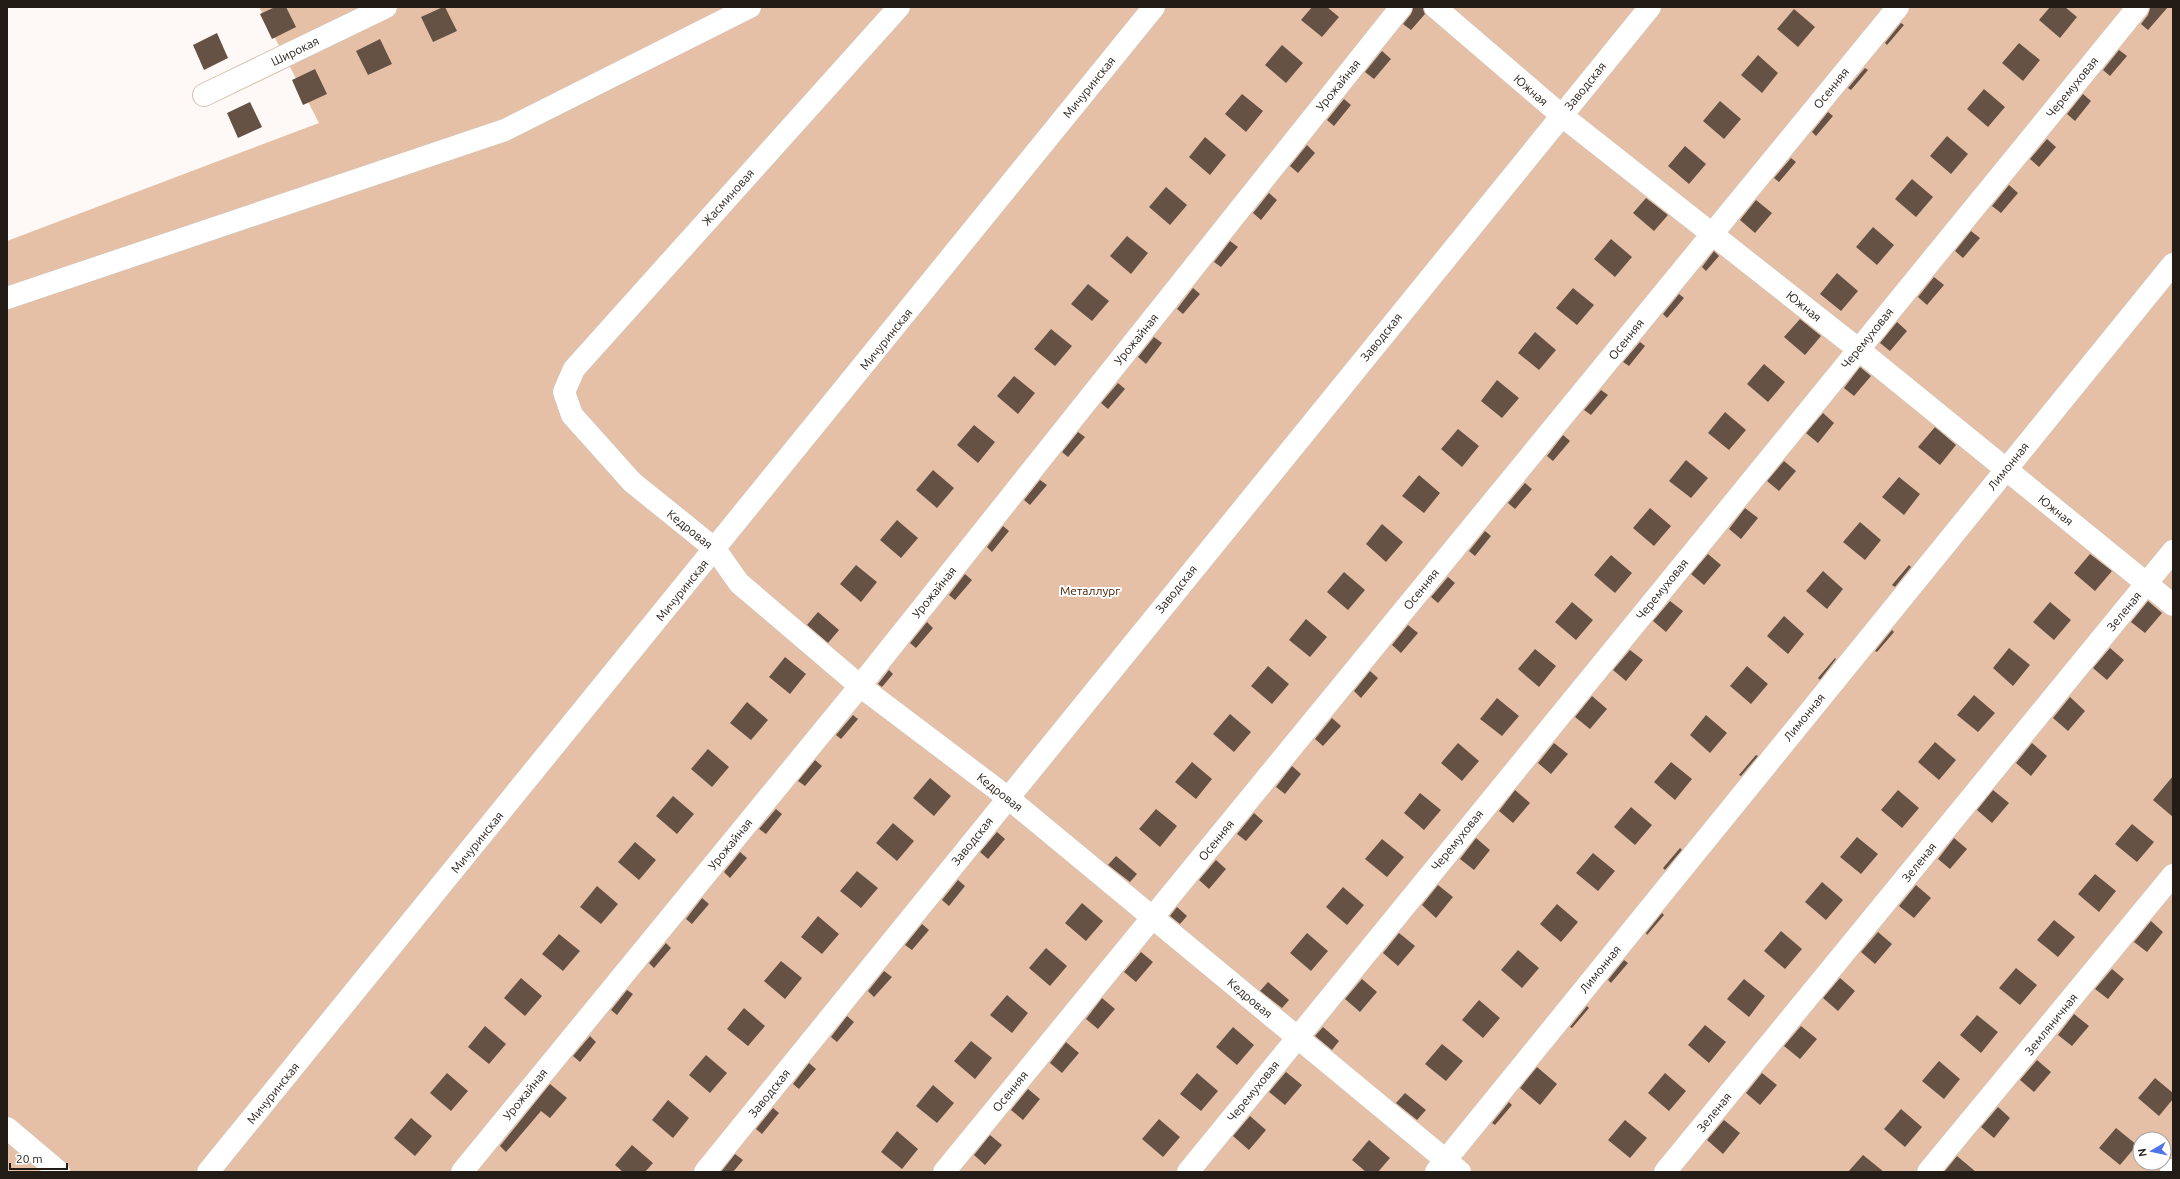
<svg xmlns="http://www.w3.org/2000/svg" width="2180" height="1179" font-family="Ubuntu,sans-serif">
<rect width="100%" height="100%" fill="#fef9f6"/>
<path fill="#e5c0a6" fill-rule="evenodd" d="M 259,7 L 2173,7 L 2173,1172 L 7,1172 L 7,241 L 319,123 ZM 2140,1139 L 2164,1139 L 2164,1163 L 2140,1163 Z"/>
<path fill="#655245" d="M 275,7 L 286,7 L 296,27 L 272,39 L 260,14 Z
M 443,7 L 445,7 L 457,31 L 433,42 L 421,17 Z
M 1312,7 L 1327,7 L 1339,17 L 1322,37 L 1301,20 Z
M 1413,7 L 1423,7 L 1425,14 L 1411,30 L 1403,24 L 1411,14 Z
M 2050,7 L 2065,7 L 2077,17 L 2060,38 L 2039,20 Z
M 2150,7 L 2168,7 L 2148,30 L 2141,24 L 2148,15 Z
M 1794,9 L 1815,27 L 1798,47 L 1777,29 Z
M 1901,23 L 1904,25 L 1887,45 L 1885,43 Z
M 217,33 L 228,58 L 204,70 L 193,45 Z
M 380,39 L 392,64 L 368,75 L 356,51 Z
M 2019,43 L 2040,60 L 2023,81 L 2002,63 Z
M 1282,45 L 1303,63 L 1286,83 L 1265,65 Z
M 2119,50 L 2127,56 L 2110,76 L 2103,70 Z
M 1382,51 L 1391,59 L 1374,79 L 1365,72 Z
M 1758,55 L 1778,73 L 1762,93 L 1741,75 Z
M 1865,68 L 1868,70 L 1851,90 L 1848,88 Z
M 315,69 L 327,94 L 303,105 L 292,80 Z
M 1984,89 L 2005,107 L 1988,127 L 1967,109 Z
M 1242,94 L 1263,111 L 1246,132 L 1225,114 Z
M 2083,94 L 2091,101 L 2075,121 L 2067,114 Z
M 1344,99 L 1351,105 L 1334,126 L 1327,120 Z
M 1720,101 L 1741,119 L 1724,139 L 1703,121 Z
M 250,102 L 262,127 L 238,138 L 227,113 Z
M 1828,112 L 1833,116 L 1816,136 L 1812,132 Z
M 1947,136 L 1968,154 L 1951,174 L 1930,156 Z
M 1205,137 L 1226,155 L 1210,175 L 1189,157 Z
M 2047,139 L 2056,147 L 2039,167 L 2030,159 Z
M 1307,145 L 1315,153 L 1298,173 L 1290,166 Z
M 1685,146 L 1706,164 L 1689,184 L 1668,166 Z
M 1791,158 L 1796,162 L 1779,182 L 1774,178 Z
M 1912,179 L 1933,197 L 1916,217 L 1895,199 Z
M 2009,185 L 2018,193 L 2001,213 L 1992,206 Z
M 1166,187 L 1187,205 L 1170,225 L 1149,207 Z
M 1269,193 L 1277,200 L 1261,220 L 1253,213 Z
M 1646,198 L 1668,215 L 1654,231 L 1633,213 Z
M 1756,200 L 1772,213 L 1755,233 L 1740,220 Z
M 1873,227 L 1894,245 L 1877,265 L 1856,247 Z
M 1971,231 L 1980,238 L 1963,258 L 1955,251 Z
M 1127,236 L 1148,253 L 1131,274 L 1110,256 Z
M 1611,239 L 1632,257 L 1615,277 L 1594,259 Z
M 1230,241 L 1238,247 L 1221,267 L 1214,262 Z
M 1714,251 L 1719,256 L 1706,271 L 1702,267 Z
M 1837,273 L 1858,291 L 1841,311 L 1820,294 Z
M 1934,277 L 1944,285 L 1927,305 L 1918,297 Z
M 1088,284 L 1109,301 L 1092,321 L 1071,304 Z
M 1193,288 L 1200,294 L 1183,314 L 1177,309 Z
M 1573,288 L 1594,305 L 1577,325 L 1556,308 Z
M 1679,294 L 1684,298 L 1667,318 L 1663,314 Z
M 1800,319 L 1821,336 L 1805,355 L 1784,337 Z
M 1897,322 L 1907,331 L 1890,351 L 1880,343 Z
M 1051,329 L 1072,346 L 1055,366 L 1034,349 Z
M 1535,332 L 1556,350 L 1539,370 L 1518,353 Z
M 1154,337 L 1162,343 L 1146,364 L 1138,357 Z
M 1640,342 L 1645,346 L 1629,366 L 1623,362 Z
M 1764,364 L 1785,382 L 1768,402 L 1747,384 Z
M 1860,367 L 1871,376 L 1854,396 L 1844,388 Z
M 1014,376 L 1035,393 L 1018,414 L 997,396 Z
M 1497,380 L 1519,398 L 1502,418 L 1481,401 Z
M 1118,383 L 1125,389 L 1108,409 L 1101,403 Z
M 1601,390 L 1608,395 L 1591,415 L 1584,410 Z
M 1725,412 L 1746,430 L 1729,450 L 1708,433 Z
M 1823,413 L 1834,423 L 1818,443 L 1806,433 Z
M 974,425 L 995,442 L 978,463 L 957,445 Z
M 1935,427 L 1956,445 L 1940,465 L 1918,447 Z
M 1458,429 L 1479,446 L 1462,467 L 1441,449 Z
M 1078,432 L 1085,437 L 1068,457 L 1062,452 Z
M 1563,435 L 1570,441 L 1553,461 L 1547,456 Z
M 1686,460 L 1708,478 L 1691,498 L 1669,481 Z
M 1784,461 L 1796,471 L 1779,491 L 1767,481 Z
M 933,470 L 954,488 L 937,508 L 916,490 Z
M 1419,475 L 1440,493 L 1424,513 L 1402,496 Z
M 1899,477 L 1920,494 L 1904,515 L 1882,497 Z
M 1040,480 L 1047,485 L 1030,505 L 1024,500 Z
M 1525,483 L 1532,489 L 1515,509 L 1508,503 Z
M 1650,508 L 1671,526 L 1654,546 L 1633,528 Z
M 1745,508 L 1758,518 L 1741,539 L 1729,529 Z
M 897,520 L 918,538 L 901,558 L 880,540 Z
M 1860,522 L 1881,540 L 1865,560 L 1843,542 Z
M 1382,524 L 1403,542 L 1386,562 L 1366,544 Z
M 1003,526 L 1009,531 L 992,552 L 987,547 Z
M 1485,531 L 1491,536 L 1475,556 L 1469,551 Z
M 1708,554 L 1721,565 L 1704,585 L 1691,574 Z
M 2090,554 L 2112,571 L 2095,591 L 2074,573 Z
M 1611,555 L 1632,573 L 1615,593 L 1594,575 Z
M 856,565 L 877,582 L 861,602 L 840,584 Z
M 1909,565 L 1911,567 L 1895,587 L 1892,585 Z
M 1823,571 L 1843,589 L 1827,609 L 1806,591 Z
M 1344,572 L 1365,590 L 1348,610 L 1327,592 Z
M 965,574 L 972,580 L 955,600 L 949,595 Z
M 1448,577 L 1455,583 L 1438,603 L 1431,597 Z
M 1670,601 L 1683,611 L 1666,632 L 1653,621 Z
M 2148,601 L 2162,613 L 2145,633 L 2131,622 Z
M 1572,602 L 1593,620 L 1576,640 L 1555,622 Z
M 2050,602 L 2071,620 L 2054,640 L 2033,622 Z
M 818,612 L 839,630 L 828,643 L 807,625 Z
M 1784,616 L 1804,634 L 1788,654 L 1767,636 Z
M 1306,619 L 1327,637 L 1310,657 L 1289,640 Z
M 927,622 L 933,628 L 916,648 L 910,643 Z
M 1408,625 L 1418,633 L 1401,653 L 1392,645 Z
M 1892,630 L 1894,632 L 1877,652 L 1875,651 Z
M 2009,648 L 2030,665 L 2013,686 L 1993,668 Z
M 2110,648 L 2124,660 L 2107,680 L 2093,668 Z
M 1535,649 L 1556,666 L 1539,687 L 1518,669 Z
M 1630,650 L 1643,660 L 1626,681 L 1613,670 Z
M 785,657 L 806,674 L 790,694 L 769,677 Z
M 1835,658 L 1836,659 L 1820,680 L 1818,678 Z
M 1268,666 L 1289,684 L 1272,704 L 1251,686 Z
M 1747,666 L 1768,684 L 1751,704 L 1730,686 Z
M 889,670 L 893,674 L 882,687 L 878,684 Z
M 1370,671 L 1378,678 L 1361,698 L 1354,691 Z
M 1974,695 L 1995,713 L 1978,732 L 1957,715 Z
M 1592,696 L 1607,709 L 1590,729 L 1575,717 Z
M 2070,697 L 2085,711 L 2068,731 L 2053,718 Z
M 1497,698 L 1519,716 L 1502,736 L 1480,719 Z
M 747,702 L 768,720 L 751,740 L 730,723 Z
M 1230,714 L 1251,732 L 1234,752 L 1213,734 Z
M 853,715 L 858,719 L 841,739 L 836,735 Z
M 1706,715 L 1727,733 L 1710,753 L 1690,735 Z
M 1332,718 L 1341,726 L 1323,746 L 1315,739 Z
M 1935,742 L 1956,760 L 1939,780 L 1918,762 Z
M 1458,743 L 1479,761 L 1462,781 L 1441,763 Z
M 1554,743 L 1568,754 L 1551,774 L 1538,763 Z
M 2032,743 L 2047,756 L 2031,776 L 2016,763 Z
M 708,749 L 729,767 L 712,787 L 691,769 Z
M 1756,755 L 1758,756 L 1741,776 L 1739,775 Z
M 815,760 L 822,766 L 805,786 L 798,781 Z
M 1192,762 L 1212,779 L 1196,799 L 1175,782 Z
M 1671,762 L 1692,779 L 1675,800 L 1654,782 Z
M 1292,766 L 1301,774 L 1285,794 L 1276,787 Z
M 2173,776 L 2173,817 L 2153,800 Z
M 930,778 L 951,796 L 934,816 L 913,798 Z
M 1515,790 L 1530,803 L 1513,823 L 1499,811 Z
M 1898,790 L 1919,808 L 1902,828 L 1881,810 Z
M 1993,790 L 2009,803 L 1992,823 L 1977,810 Z
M 1420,793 L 1441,810 L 1424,830 L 1404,813 Z
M 673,796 L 694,814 L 677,834 L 656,816 Z
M 1631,807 L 1652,825 L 1635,845 L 1614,827 Z
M 776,809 L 782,814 L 766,834 L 759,829 Z
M 1156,809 L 1177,826 L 1160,847 L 1139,829 Z
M 1254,813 L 1263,821 L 1246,841 L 1237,834 Z
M 893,823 L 914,841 L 897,861 L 876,843 Z
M 2132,824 L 2154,842 L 2137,862 L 2115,844 Z
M 997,832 L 1005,839 L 988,859 L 980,852 Z
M 1857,837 L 1878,854 L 1861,874 L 1840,857 Z
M 1476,838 L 1490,850 L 1474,870 L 1460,859 Z
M 1954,838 L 1967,849 L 1950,869 L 1938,859 Z
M 1382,839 L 1404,857 L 1387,877 L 1365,859 Z
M 635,842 L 656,860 L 639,880 L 618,862 Z
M 1680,848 L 1682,850 L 1665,870 L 1663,868 Z
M 740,852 L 747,858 L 730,878 L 724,872 Z
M 1593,853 L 1615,871 L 1598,891 L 1576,873 Z
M 1116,856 L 1137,874 L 1130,882 L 1108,865 Z
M 1216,860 L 1226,869 L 1209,889 L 1199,880 Z
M 857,871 L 878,888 L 861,908 L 840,891 Z
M 2095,874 L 2116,891 L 2099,912 L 2078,894 Z
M 958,880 L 965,886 L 949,906 L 942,900 Z
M 1822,882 L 1843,900 L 1826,920 L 1805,902 Z
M 1438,885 L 1453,897 L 1436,918 L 1422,905 Z
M 1916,885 L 1931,898 L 1914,918 L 1899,906 Z
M 597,886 L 618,904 L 601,924 L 580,907 Z
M 1343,887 L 1364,905 L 1347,925 L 1326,907 Z
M 702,898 L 709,904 L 692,924 L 686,919 Z
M 1082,903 L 1103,921 L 1086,941 L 1065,923 Z
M 1557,904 L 1578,922 L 1561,942 L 1540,924 Z
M 1177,907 L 1187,916 L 1180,924 L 1170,916 Z
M 1662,913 L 1664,915 L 1647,935 L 1646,933 Z
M 818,916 L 839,934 L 822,954 L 801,937 Z
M 2054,920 L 2075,937 L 2058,957 L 2037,940 Z
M 2151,921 L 2163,932 L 2147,952 L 2134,942 Z
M 922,924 L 929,930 L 912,950 L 905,945 Z
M 1781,931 L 1802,949 L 1785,969 L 1764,951 Z
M 1878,932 L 1892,944 L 1875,964 L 1861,952 Z
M 1307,933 L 1328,951 L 1311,971 L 1290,953 Z
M 1399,933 L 1415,946 L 1398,966 L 1383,953 Z
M 559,934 L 580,951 L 563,971 L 542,954 Z
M 666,943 L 671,948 L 654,968 L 649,963 Z
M 1046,948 L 1067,966 L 1050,986 L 1029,968 Z
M 1518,950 L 1539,968 L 1522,988 L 1501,970 Z
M 1141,952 L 1153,962 L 1136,982 L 1124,972 Z
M 1624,960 L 1628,963 L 1611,983 L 1608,980 Z
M 781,961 L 802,978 L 785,999 L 764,981 Z
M 2016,968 L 2037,985 L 2020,1005 L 1999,988 Z
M 2112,969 L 2124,979 L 2108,999 L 2095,989 Z
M 884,971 L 892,977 L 874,997 L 868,991 Z
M 521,978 L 542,996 L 525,1016 L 504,998 Z
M 1840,978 L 1855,991 L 1838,1011 L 1823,998 Z
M 1362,979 L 1377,992 L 1360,1012 L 1345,999 Z
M 1744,979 L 1765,996 L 1749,1017 L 1727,999 Z
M 1268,982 L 1289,1000 L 1282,1008 L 1260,991 Z
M 627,990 L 633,994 L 617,1015 L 611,1010 Z
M 1007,995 L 1028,1013 L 1012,1033 L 990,1015 Z
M 1102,998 L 1115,1009 L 1098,1029 L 1086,1019 Z
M 1479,1000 L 1500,1018 L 1483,1038 L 1462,1020 Z
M 1587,1006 L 1589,1008 L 1572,1028 L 1570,1027 Z
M 744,1008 L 765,1026 L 748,1046 L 727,1029 Z
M 2074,1014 L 2089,1026 L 2072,1046 L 2058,1035 Z
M 1977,1015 L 1998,1032 L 1981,1053 L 1960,1035 Z
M 847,1016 L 854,1022 L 837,1042 L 831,1037 Z
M 1705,1025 L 1726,1042 L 1709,1063 L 1688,1045 Z
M 485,1026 L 506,1044 L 489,1064 L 468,1047 Z
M 1801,1026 L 1817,1039 L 1800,1059 L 1784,1046 Z
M 1233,1027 L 1254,1045 L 1237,1065 L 1216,1047 Z
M 1323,1027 L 1339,1041 L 1332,1050 L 1315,1036 Z
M 590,1036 L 596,1042 L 580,1062 L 573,1056 Z
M 971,1041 L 992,1058 L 975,1079 L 954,1061 Z
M 1066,1042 L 1079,1053 L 1062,1073 L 1050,1063 Z
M 1442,1044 L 1463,1061 L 1446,1081 L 1425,1064 Z
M 706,1055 L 727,1073 L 710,1093 L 689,1075 Z
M 2037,1060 L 2051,1072 L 2034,1092 L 2020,1080 Z
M 1939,1061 L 1960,1079 L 1944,1099 L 1922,1081 Z
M 809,1063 L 816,1069 L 799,1089 L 793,1084 Z
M 1537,1067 L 1557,1084 L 1540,1105 L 1520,1088 Z
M 1286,1072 L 1302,1085 L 1285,1105 L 1269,1092 Z
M 447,1073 L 468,1091 L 451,1111 L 430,1093 Z
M 1197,1073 L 1218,1091 L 1201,1111 L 1180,1094 Z
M 1665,1073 L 1686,1091 L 1669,1111 L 1648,1093 Z
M 1762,1073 L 1777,1085 L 1760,1105 L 1746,1093 Z
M 2155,1078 L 2173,1093 L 2173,1099 L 2159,1116 L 2138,1098 Z
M 550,1084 L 567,1098 L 550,1118 L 541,1111 L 506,1152 L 500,1146 Z
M 933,1085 L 954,1103 L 937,1123 L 916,1106 Z
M 1028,1089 L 1040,1099 L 1023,1120 L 1011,1110 Z
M 1405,1093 L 1426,1110 L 1417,1120 L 1396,1103 Z
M 668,1100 L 689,1118 L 673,1138 L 652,1120 Z
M 1509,1102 L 1512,1105 L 1495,1125 L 1492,1123 Z
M 1998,1107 L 2010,1118 L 1994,1138 L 1981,1127 Z
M 773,1108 L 779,1113 L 762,1134 L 756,1129 Z
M 1901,1109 L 1922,1127 L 1905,1147 L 1884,1129 Z
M 1250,1116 L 1266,1130 L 1249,1150 L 1233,1136 Z
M 411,1118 L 432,1136 L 415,1156 L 394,1138 Z
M 1159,1119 L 1180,1137 L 1163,1157 L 1142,1139 Z
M 1625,1120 L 1647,1138 L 1630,1158 L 1608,1140 Z
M 1724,1120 L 1740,1133 L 1723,1154 L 1707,1140 Z
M 2116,1128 L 2137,1145 L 2120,1165 L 2099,1148 Z
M 897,1131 L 918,1149 L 902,1169 L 881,1152 Z
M 990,1135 L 1002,1145 L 985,1165 L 974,1155 Z
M 1369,1140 L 1390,1158 L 1378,1172 L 1366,1172 L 1352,1160 Z
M 632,1145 L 653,1163 L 645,1172 L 623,1172 L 615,1165 Z
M 735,1154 L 743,1160 L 733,1172 L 721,1172 Z
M 1863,1155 L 1884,1172 L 1848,1172 Z
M 1957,1156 L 1976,1172 L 1944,1172 Z"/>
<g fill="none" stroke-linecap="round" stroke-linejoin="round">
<g stroke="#d9c3b3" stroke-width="24">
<path id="minor" d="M 899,7 L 574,369 L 564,392 L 572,415 L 632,482 L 715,549 L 739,583 L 860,686 L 1007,797 L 1460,1172
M 1435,7 L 1561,115 L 1858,349 L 2173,605
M 204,95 L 386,7
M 7,298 L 505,130 L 750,7
M 7,1128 L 59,1172
M 208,1172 L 1154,7
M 462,1172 L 860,686 L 1401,7
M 705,1172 L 1650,7
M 944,1172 L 1898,7
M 1188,1172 L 2138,7
M 1436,1172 L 2173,264
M 1665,1172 L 2173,551
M 1928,1172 L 2173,875
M 2171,1172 L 2173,1170"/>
</g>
<use href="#minor" stroke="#fff" stroke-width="22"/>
</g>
<g text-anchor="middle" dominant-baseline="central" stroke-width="4" stroke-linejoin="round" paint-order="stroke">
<g font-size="12" fill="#231c16" stroke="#fff">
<text transform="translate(295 51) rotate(-26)">Широкая</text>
<text transform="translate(1338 85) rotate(-51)">Урожайная</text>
<text transform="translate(1585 86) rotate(-51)">Заводская</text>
<text transform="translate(1089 87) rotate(-51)">Мичуринская</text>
<text transform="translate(2072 87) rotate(-51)">Черемуховая</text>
<text transform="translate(1831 88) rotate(-51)">Осенняя</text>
<text transform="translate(1531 90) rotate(41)">Южная</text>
<text transform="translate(728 197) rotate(-48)">Жасминовая</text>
<text transform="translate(1804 306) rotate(39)">Южная</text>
<text transform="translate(1381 337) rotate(-51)">Заводская</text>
<text transform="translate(1867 338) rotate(-51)">Черемуховая</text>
<text transform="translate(886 339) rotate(-51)">Мичуринская</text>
<text transform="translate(1136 339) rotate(-51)">Урожайная</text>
<text transform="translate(1626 339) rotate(-51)">Осенняя</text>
<text transform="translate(2008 466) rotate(-51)">Лимонная</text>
<text transform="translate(2056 510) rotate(39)">Южная</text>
<text transform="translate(690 529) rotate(39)">Кедровая</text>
<text transform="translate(1176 589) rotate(-51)">Заводская</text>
<text transform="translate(1421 589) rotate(-51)">Осенняя</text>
<text transform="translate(1662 589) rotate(-51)">Черемуховая</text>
<text transform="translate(682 590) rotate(-51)">Мичуринская</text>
<text transform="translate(934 592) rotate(-51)">Урожайная</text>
<text transform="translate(2124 611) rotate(-51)">Зеленая</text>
<text transform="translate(1804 717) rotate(-51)">Лимонная</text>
<text transform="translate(1000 792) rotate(38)">Кедровая</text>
<text transform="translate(1216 840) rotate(-51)">Осенняя</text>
<text transform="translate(1457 840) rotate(-51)">Черемуховая</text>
<text transform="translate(972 841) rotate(-51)">Заводская</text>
<text transform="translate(477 842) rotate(-51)">Мичуринская</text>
<text transform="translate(730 844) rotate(-51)">Урожайная</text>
<text transform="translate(1919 862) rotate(-51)">Зеленая</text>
<text transform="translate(1600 969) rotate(-51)">Лимонная</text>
<text transform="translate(1250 998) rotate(40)">Кедровая</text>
<text transform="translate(2051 1024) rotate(-51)">Земляничная</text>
<text transform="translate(1010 1091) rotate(-51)">Осенняя</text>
<text transform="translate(1253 1091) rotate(-51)">Черемуховая</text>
<text transform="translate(273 1093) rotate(-51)">Мичуринская</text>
<text transform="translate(769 1093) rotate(-51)">Заводская</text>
<text transform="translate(525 1094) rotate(-51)">Урожайная</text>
<text transform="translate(1714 1112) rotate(-51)">Зеленая</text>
</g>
<g font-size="12" fill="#462000" stroke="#fff">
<text x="1090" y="590">Металлург</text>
</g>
</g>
<rect width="2180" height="1179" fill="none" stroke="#231c16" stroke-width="16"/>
<g transform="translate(2152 1151) rotate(261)"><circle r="19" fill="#ffffff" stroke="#a7a4a2"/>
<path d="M0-3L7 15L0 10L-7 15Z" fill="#5074e8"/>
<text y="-6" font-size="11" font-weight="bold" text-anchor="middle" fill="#231c16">N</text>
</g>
<path d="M10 1163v6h57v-6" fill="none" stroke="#231c16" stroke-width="2"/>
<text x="16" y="1163" font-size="12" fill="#231c16" stroke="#ffffff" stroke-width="3" paint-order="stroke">20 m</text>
</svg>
